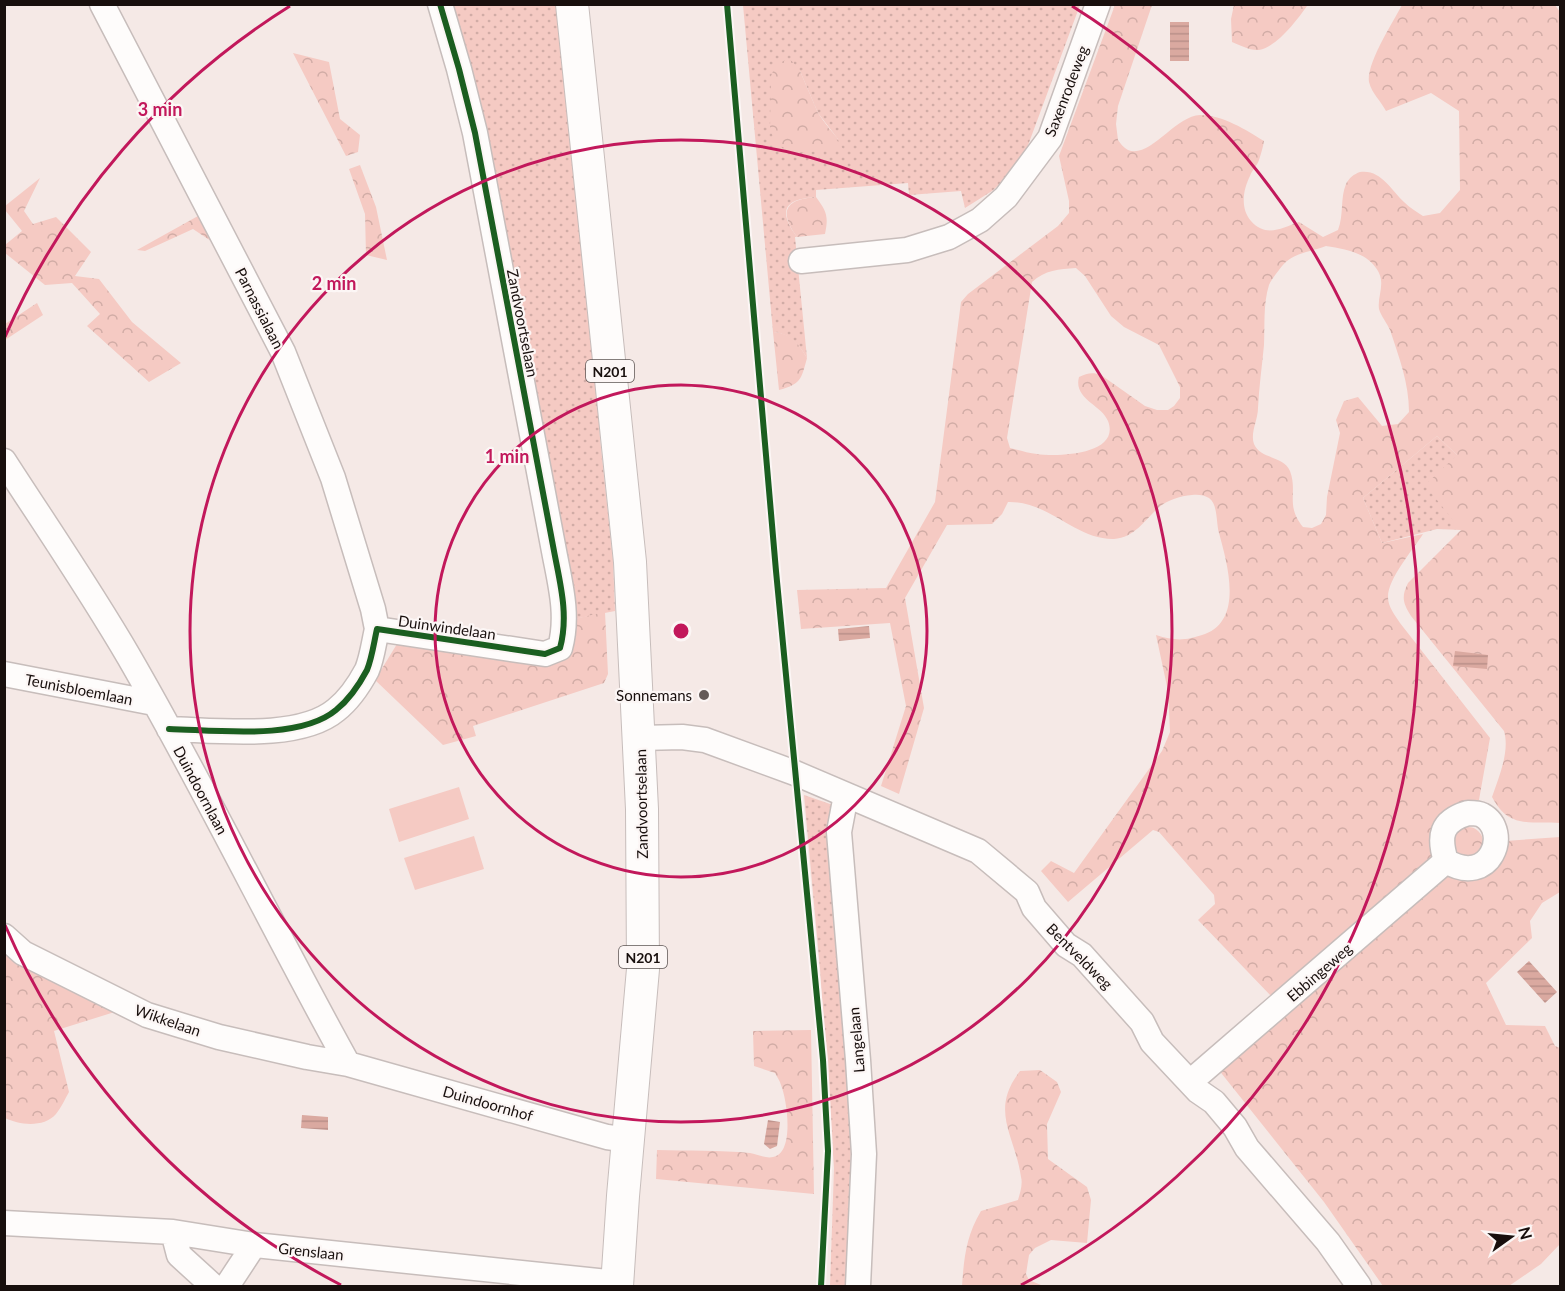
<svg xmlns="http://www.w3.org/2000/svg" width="1565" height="1291" font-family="Lato,sans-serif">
<defs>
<pattern id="grass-dots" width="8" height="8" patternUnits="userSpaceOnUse" patternTransform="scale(1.5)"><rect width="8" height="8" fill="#f5cac3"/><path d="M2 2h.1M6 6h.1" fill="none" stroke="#d1aca6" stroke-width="1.8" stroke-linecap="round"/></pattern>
<pattern id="forest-crowns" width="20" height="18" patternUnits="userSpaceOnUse" patternTransform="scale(1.5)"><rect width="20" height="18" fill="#f5cac3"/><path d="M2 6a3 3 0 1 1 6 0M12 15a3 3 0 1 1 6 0" fill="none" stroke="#d1aca6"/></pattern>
<pattern id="water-rules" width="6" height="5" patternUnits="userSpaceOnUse" patternTransform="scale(1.5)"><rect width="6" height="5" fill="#daa9a0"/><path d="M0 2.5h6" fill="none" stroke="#ba9089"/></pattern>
</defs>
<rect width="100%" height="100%" fill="#f5e9e6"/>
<path fill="url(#grass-dots)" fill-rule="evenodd" d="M 446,5 L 558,5 L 593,318 L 600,438 L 613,560 L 615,611 L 574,619 Z
M 743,5 L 1080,5 L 1027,148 L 1014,171 L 992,191 L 965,208 L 961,191 L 909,195 L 908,183 L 816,190 L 816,197 C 785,199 777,210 797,237 L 795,237 L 807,358 C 799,344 789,333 773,332 ZM 776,64 L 800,71 L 818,113 L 838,139 Z
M 1437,436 L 1457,455 L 1461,530 L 1437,529 L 1382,543 L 1363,498 Z
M 804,795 L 833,805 L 848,998 L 851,1146 L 846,1286 L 830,1286 L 834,1168 L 820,969 Z"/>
<path fill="url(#forest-crowns)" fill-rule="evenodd" d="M 1115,5 L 1152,5 L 1118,106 L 1116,124 L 1118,140 C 1120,143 1124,148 1128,150 C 1150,159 1175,116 1200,115 C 1223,115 1246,130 1264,141 C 1263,147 1261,154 1259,160 C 1257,166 1252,170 1250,176 C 1243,190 1240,208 1251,221 C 1266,238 1282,228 1299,222 L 1323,237 L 1338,230 C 1344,215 1340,198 1346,184 C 1349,178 1354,174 1360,172 C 1381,169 1391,190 1404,202 C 1410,208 1417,212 1423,216 L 1440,213 L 1460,190 L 1459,111 L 1431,93 L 1386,111 C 1381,101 1372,94 1369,82 C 1366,64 1393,22 1402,5 L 1555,5 L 1560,12 L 1560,823 C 1529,821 1509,829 1492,797 C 1499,777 1510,751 1504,731 L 1411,616 C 1403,603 1401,597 1408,583 L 1461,530 L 1425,485 L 1457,455 L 1437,436 L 1363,498 L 1382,543 L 1423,534 C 1413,550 1388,578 1388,597 C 1388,607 1395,615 1400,623 L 1490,738 L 1479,800 L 1462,804 L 1439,857 L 1272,997 L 1198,920 L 1215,904 L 1214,895 L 1159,832 L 1153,830 L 1068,902 L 1041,871 L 1051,861 L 1074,873 L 1162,751 L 1170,732 L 1168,691 L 1156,635 C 1175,641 1185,641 1205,634 C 1244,619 1227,563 1219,533 C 1216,523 1218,504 1209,498 C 1205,495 1197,494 1192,495 C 1180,496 1167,500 1158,508 C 1145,520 1134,538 1114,539 C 1076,540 1049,501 1008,502 L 1002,514 L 992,524 L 947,525 L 905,598 L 924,708 L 899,794 L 881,786 L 906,706 L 890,623 L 801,629 L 797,590 L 886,588 L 935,502 L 961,302 L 968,294 L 1058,226 L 1069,213 L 1069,201 L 1059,156 ZM 1326,246 C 1344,249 1365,252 1376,268 C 1387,283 1377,295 1379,309 C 1381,316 1387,323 1390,330 C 1399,357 1409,383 1409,412 L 1398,424 L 1382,426 L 1358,397 L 1344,401 L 1336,420 L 1340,433 L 1327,497 L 1326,515 L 1321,524 L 1312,528 L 1303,527 C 1285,505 1298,492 1290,471 C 1284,456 1260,459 1254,444 C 1250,433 1258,420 1258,408 C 1259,387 1262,366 1264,345 C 1265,326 1263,304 1269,285 C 1271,280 1276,274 1279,270 C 1291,252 1308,253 1326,246 ZM 1076,268 L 1085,276 L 1111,316 L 1124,327 L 1159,345 L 1180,387 L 1180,398 L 1174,406 L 1168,410 L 1157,410 L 1145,406 L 1101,375 C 1093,372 1087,373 1079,377 C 1073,399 1102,405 1108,421 C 1121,455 1057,457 1037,454 C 1028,453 1019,450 1010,448 L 1007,438 L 1032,282 C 1045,270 1059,269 1076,268 Z
M 1306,5 L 1307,6 C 1297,20 1277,47 1259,50 C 1250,51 1240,45 1232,42 L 1231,19 L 1234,5 Z
M 293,53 L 329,62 L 340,119 L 360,135 L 358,152 L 346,156 Z
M 786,60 L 792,61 L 800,71 L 818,113 L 843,149 L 795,153 L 776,144 L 770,129 L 771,76 L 776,64 Z
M 360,165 L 376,207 L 387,260 L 366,255 L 365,214 L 349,169 Z
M 40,178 L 24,211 L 33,224 L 56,217 L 91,252 L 75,276 L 99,279 L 132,322 L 181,363 L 149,382 L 87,326 L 100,314 L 72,283 L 45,285 L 5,253 L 5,245 L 22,231 L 5,210 L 5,206 Z
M 816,197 C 826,211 829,215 825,234 L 797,237 C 778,211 786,199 816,197 Z
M 198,216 L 211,241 L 193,229 L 145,251 L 137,250 Z
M 37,303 L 43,315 L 5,340 L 5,324 Z
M 773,332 C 791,333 798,343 807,358 C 801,380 801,384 779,390 Z
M 605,612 L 608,674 L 604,683 L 473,726 L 476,736 L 443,745 L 375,680 L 400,639 L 547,664 L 574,619 Z
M1453 842a15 15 0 1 1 30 0a15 15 0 1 1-30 0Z
M 1560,837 L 1560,892 L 1542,903 L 1530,921 L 1532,938 L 1486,983 L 1506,1025 L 1545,1026 L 1555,1046 L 1560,1048 L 1560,1244 L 1541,1264 L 1509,1286 L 1383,1286 L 1324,1202 L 1218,1069 L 1457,868 L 1505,841 Z
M 4,950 L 121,1010 L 54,1031 L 69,1092 C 65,1099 61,1108 56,1114 C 44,1128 19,1125 5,1118 Z
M 811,1030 L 814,1194 L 656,1179 L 657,1150 C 688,1151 720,1150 750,1153 C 757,1154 766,1159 773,1157 C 795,1153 787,1100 781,1085 C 780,1081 777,1077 775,1073 L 754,1066 L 753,1031 Z
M 1040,1070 L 1057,1082 L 1061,1092 L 1047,1124 L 1048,1159 L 1087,1187 L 1091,1200 L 1087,1243 L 1051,1240 L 1035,1248 L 1029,1255 L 1026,1274 L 1029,1280 L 1041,1285 L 1054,1286 L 962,1286 C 964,1258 966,1236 981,1211 L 1018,1200 C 1020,1193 1023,1184 1021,1177 C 1015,1135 989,1111 1020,1071 Z"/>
<path fill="#f5cac3" d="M 459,787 L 469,819 L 399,842 L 389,809 Z
M 474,836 L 484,869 L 415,890 L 404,858 Z"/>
<path fill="url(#water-rules)" d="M 1170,22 L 1189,22 L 1189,61 L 1170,61 Z
M 869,626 L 870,638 L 839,641 L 838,629 Z
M 1455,651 L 1488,655 L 1487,669 L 1453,666 Z
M 1529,961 L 1557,992 L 1545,1003 L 1517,972 Z
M 302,1115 L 328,1117 L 328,1130 L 301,1128 Z
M 768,1120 L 780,1122 L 777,1146 L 770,1149 L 764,1144 Z"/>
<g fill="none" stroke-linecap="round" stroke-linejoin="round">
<g stroke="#c7bdbb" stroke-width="27">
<path id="minor" d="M 102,4 L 283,352 L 333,478 L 373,609 L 377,629
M 801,261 L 907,250 L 949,237 L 980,220 L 1006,197 L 1050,138 L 1098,4
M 4,461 C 46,526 90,590 129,657 C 206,790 273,929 348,1064
M 4,674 L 154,703
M 169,729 C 215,730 299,741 336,710 C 350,699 359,685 367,670 C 372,658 374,642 377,629 L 545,654 L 560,648 C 569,615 560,583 554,551 L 475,133 L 459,69 L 440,4
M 640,738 L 682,737 L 705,740 L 795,773 L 978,851 L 1027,892 L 1034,908 L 1066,945 L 1082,955 L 1142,1022 L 1152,1042 L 1198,1091 L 1214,1102 L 1235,1127 L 1247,1148 L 1328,1242 L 1359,1286
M 846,795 L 839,832 L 858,1060 L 864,1154 L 858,1286
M 1468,813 C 1472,813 1478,813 1482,815 C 1512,831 1490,888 1446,861 C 1438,836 1441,821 1468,813 Z
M 4,936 L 23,953 L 147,1015 L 219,1037 L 307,1057 L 348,1064 L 607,1137 L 629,1140
M 1190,1082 L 1446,861
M 4,1223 L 173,1232 L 254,1245 L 617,1283
M 173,1232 L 179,1255 L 213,1286
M 227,1286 L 254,1245"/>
</g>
<g stroke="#c7bdbb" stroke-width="34">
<path id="major" d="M 572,4 L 630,562 L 642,809 L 643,969 L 623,1196 L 617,1286"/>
</g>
<use href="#minor" stroke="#fefcfb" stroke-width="24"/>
<use href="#major" stroke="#fefcfb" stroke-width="32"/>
<g stroke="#fcf6f5" stroke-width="10">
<path id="cycleway" d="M 727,4 L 776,571 L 823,1060 L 828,1151 L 821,1286
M 169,729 C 215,730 299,741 336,710 C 350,699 359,685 367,670 C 372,658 374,642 377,629 L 545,654 L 560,648 C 569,615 560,583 554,551 L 475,133 L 459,69 L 440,4"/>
</g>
<use href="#cycleway" stroke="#1b5e20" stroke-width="6"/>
</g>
<g fill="none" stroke="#c2185b" stroke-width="3">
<circle cx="681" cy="631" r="246"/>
<circle cx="681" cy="631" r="491"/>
<path d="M341 1285A737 737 0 0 1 5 925M5 337A737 737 0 0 1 290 6M1072 6A737 737 0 0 1 1021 1285"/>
</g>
<circle fill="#655b59" stroke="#fcf6f5" stroke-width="2" cx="704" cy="695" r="6"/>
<g text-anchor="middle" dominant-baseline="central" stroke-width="4.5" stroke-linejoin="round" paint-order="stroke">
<g fill="#fcf6f5" stroke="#5c5453" stroke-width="1.5">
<rect x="586" y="360" width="48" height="22" rx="4.5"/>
<rect x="619" y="946" width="48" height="22" rx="4.5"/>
</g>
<g font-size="14" font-weight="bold" fill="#180f0d">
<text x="610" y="371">N201</text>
<text x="643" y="957">N201</text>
</g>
<g font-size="15" fill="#180f0d" stroke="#fcf6f5">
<text transform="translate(1066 91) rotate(-69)">Saxenrodeweg</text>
<text transform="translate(260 308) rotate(63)">Parnassialaan</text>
<text transform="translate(523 323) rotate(79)">Zandvoortselaan</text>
<text transform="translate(447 627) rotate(8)">Duinwindelaan</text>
<text transform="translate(79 689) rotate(11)">Teunisbloemlaan</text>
<text transform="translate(201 790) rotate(62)">Duindoornlaan</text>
<text transform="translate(641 804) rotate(-91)">Zandvoortselaan</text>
<text transform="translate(1080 956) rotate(45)">Bentveldweg</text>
<text transform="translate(1319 972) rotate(-41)">Ebbingeweg</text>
<text transform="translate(168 1020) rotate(19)">Wikkelaan</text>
<text transform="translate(856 1040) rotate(-95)">Langelaan</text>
<text transform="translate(488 1103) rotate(16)">Duindoornhof</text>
<text transform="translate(311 1251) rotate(6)">Grenslaan</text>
</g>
<g font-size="15" fill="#180f0d" stroke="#fcf6f5" text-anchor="end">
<text x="692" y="695">Sonnemans</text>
</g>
</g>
<circle cx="681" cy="631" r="9" fill="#c2185b" stroke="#fcf6f5" stroke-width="3"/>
<g font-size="18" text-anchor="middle" font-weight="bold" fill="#c2185b" stroke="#fcf6f5" stroke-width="4.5" stroke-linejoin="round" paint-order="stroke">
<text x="160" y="116">3 min</text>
<text x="334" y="290">2 min</text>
<text x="507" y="463">1 min</text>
</g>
<rect width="1565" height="1291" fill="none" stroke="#180f0d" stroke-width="12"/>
<g transform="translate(1511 1237) rotate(75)" stroke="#fcf6f5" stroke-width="4.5" paint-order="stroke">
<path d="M0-4.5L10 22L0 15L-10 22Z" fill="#180f0d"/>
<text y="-9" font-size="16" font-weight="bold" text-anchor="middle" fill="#180f0d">N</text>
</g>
</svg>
